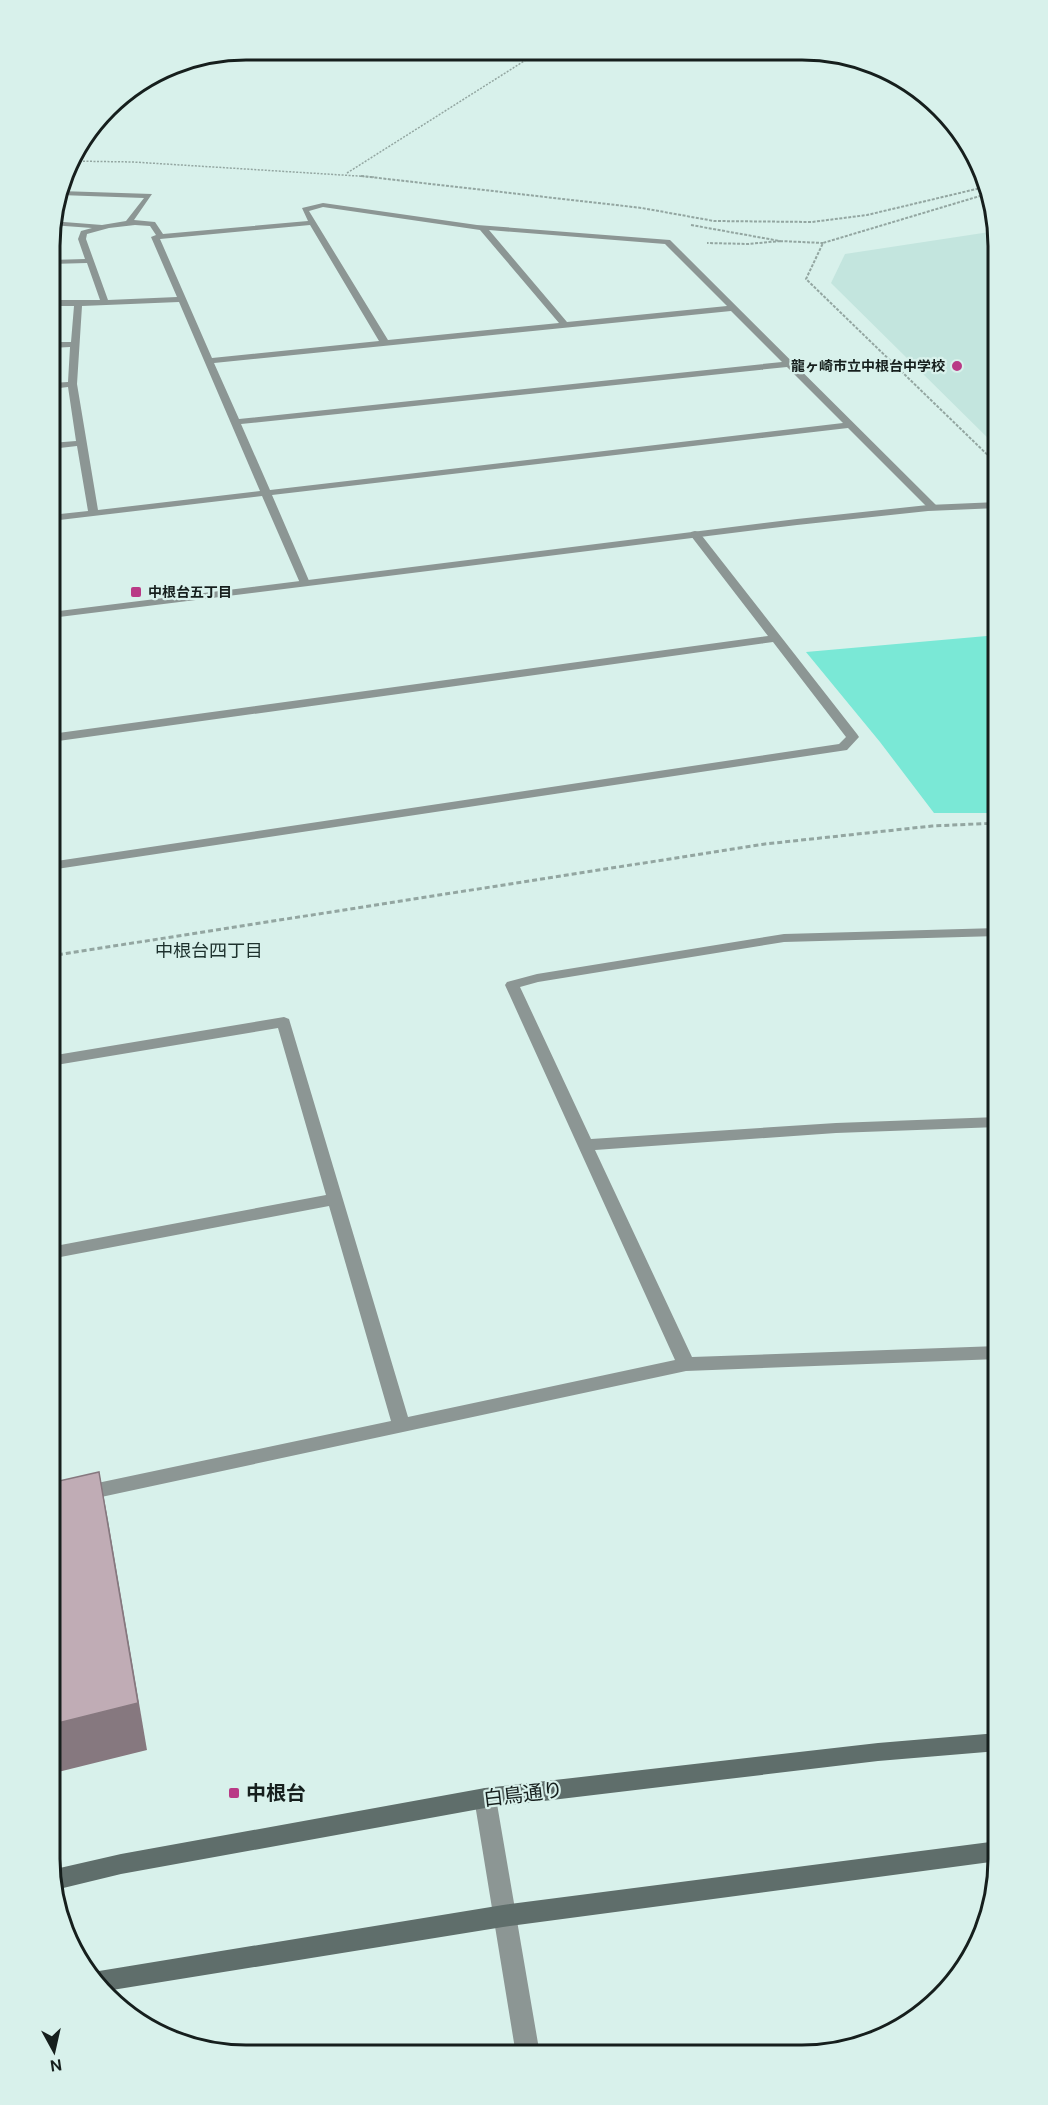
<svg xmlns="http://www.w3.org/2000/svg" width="1048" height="2105" font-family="'DM Sans','Noto Sans JP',sans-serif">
<rect width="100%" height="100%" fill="#d8f1eb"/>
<path fill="#c3e5de" d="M 996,231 L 998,246 L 998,448 L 831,283 L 845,254 Z"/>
<path fill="#7ae8d6" d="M 998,635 L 998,813 L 934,813 L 880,742 L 806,652 Z"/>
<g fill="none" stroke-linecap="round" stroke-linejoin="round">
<path stroke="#93a6a1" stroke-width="1.5" stroke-dasharray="2 1.5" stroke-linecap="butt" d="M 69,161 L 133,162 L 374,177
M 347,173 L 540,51"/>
<path stroke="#93a6a1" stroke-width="2" stroke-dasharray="3 1.5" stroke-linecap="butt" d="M 361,176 L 642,208 L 714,221 L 812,222 L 867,215 L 989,186
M 990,193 L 823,243 L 806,279 L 998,465
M 691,225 L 780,241 L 748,244 L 707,243
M 780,241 L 823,243"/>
<path stroke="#93a6a1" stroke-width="3" stroke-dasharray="5 3" stroke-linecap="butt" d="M 50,956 L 765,844 L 932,826 L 998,823"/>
<path fill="#8c9694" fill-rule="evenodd" d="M 60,191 L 152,194 L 134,220 L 155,222 L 163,234 L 308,221 L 302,208 L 323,203 L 477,225 L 670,240 L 939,508 L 930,510 L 848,428 L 272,495 L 310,583 L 305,586 L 300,583 L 262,496 L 51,521 L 51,515 L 88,511 L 77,446 L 51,449 L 51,443 L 76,441 L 68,387 L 51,389 L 51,383 L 68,382 L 70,347 L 51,348 L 51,342 L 71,342 L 74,306 L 51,306 L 51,300 L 100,300 L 87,263 L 51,264 L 51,260 L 85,259 L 78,239 L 81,231 L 92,228 L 51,225 L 51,221 L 102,225 L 126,221 L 144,198 L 60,195 ZM 323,207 L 480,230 L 559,323 L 388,340 L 309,211 ZM 135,225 L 150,226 L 156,235 L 151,237 L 177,297 L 108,300 L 86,239 L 87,234 L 109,228 ZM 310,225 L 379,341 L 212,358 L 160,239 ZM 489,230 L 665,244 L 727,306 L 567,322 ZM 179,302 L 260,491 L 98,510 L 77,384 L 82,306 ZM 731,311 L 782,362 L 239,419 L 214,363 ZM 787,367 L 843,423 L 270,490 L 241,424 Z
M 695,531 L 699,532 L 857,734 L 859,737 L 847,750 L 50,870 L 50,862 L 839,744 L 846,737 L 773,642 L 51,742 L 51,734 L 768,636 L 691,536 L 691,532 Z
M 998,928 L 998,936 L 784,942 L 538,982 L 520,987 L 591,1139 L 836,1123 L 998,1117 L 998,1127 L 836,1133 L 595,1150 L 692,1357 L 998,1346 L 998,1359 L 686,1371 L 50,1508 L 50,1493 L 391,1421 L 329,1206 L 50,1259 L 50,1247 L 326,1195 L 278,1028 L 50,1066 L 50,1056 L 284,1017 L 289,1019 L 408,1417 L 675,1360 L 505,985 L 507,982 L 537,974 L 784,934 Z
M 485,1788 L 493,1791 L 496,1798 L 540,2055 L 516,2055 L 474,1798 L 477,1791 Z"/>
<path fill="#8c9694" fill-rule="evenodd" d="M 998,502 L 998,508 L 928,511 L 797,525 L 51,618 L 51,612 L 797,519 L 928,505 Z"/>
<path fill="#5f6e6b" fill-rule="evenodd" d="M 998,1733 L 998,1751 L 878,1761 L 485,1808 L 121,1874 L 55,1890 L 51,1870 L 121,1854 L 485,1788 L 878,1743 Z
M 998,1841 L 998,1861 L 503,1927 L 106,1991 L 93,1972 L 503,1905 Z"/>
</g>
<path fill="#86787f" d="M 99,1472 L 108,1520 L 147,1750 L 50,1774 L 50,1725 Z"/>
<path fill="#c0acb5" stroke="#86787f" stroke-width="1.5" d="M 99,1472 L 138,1703 L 50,1725 L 50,1483 Z"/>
<g fill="#b93a86" stroke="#d8f1eb" stroke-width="2">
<circle cx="957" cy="366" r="6"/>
<rect x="130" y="586" width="12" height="12" rx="3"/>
<rect x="228" y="1787" width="12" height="12" rx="3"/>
</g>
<g text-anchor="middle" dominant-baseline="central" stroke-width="4.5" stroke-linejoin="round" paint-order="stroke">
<g font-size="14" font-weight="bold" fill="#161f1d" stroke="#d8f1eb" text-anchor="end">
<text x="945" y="366">龍ヶ崎市立中根台中学校</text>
<text x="148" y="592" text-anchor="start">中根台五丁目</text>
</g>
<g font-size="18" fill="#1d312d" stroke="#d8f1eb">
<text x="209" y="951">中根台四丁目</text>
</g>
<g font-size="20" font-weight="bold" fill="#161f1d" stroke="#d8f1eb" text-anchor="start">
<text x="246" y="1793">中根台</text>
</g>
<g font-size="20" fill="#161f1d" stroke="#d8f1eb">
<text transform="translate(523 1794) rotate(-7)">白鳥通り</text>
</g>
</g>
<path d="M0 0H1048V2105H0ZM246 60H802A186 186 0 0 1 988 246V1859A186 186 0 0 1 802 2045H246A186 186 0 0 1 60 1859V246A186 186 0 0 1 246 60Z" fill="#d8f1eb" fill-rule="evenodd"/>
<path fill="none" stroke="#161f1d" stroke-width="3" d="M246 60H802A186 186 0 0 1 988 246V1859A186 186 0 0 1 802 2045H246A186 186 0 0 1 60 1859V246A186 186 0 0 1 246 60Z"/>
<g transform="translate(54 2051) rotate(172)" stroke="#d8f1eb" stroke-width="4.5" paint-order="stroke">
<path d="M0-4.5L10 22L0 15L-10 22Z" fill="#161f1d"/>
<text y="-9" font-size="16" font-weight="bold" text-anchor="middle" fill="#161f1d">N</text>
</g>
</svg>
